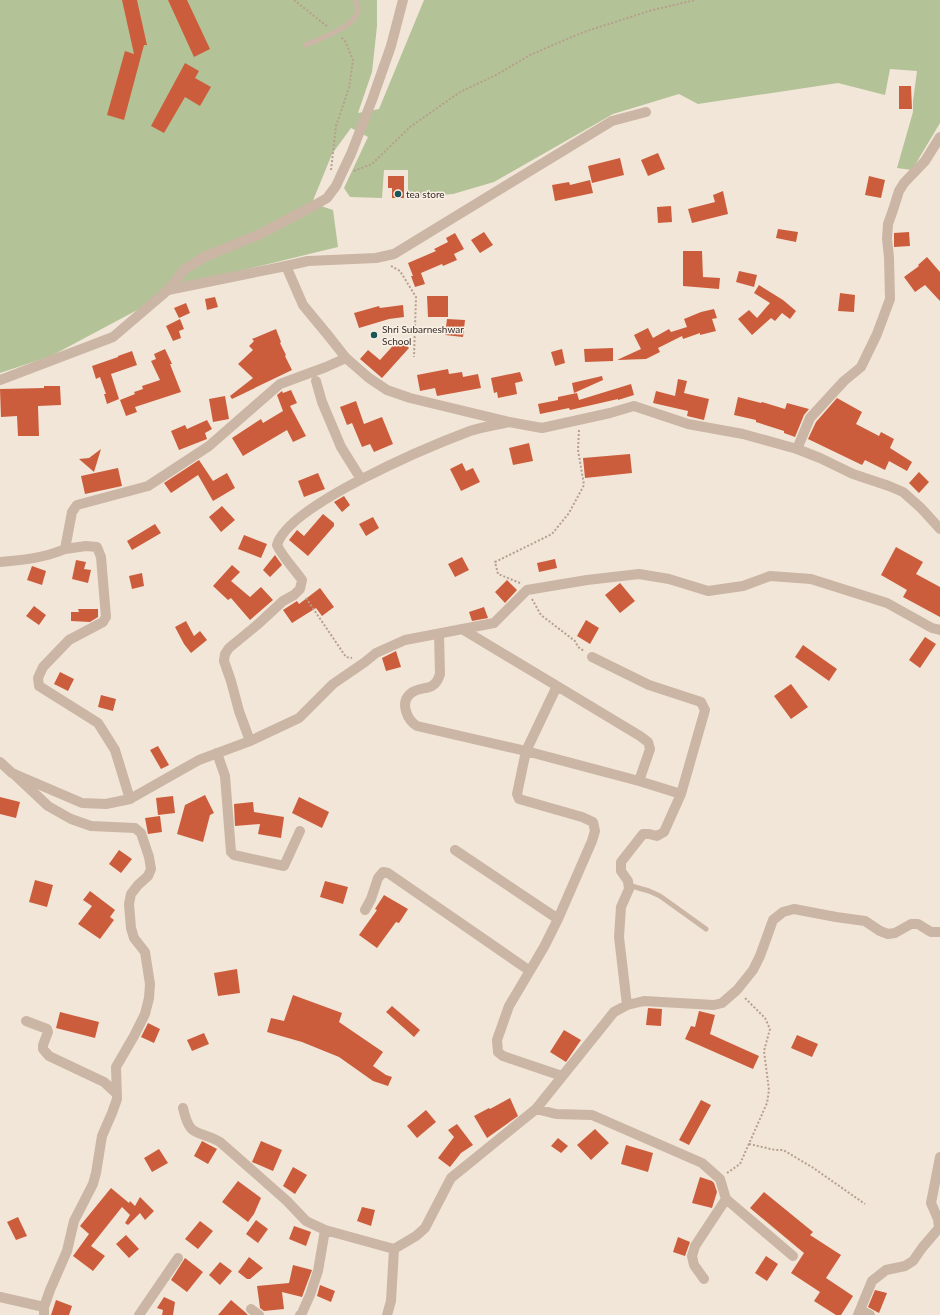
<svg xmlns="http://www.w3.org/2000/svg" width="940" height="1315" font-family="Lato,sans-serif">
<rect width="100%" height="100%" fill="#f2e6d8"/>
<path fill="#b4c298" d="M 0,0 L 377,0 L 377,26 L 372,72 L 358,113 L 379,109 L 424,0 L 940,0 L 940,123 L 912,170 L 897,168 L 913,112 L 913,101 L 917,71 L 890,69 L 885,95 L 838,83 L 698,104 L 679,94 L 613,114 L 494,182 L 453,194 L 408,198 L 408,170 L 384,170 L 382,198 L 350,197 L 344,188 L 368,137 L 351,128 L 332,154 L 312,203 L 333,210 L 338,247 L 186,284 L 51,356 L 0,373 Z"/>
<path fill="#cc5d3c" d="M 122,0 L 137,0 L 147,45 L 144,45 L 124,120 L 107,115 L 125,51 L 134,54 Z
M 168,0 L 187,0 L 210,49 L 194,57 Z
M 185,63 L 199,71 L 195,78 L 211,87 L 200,106 L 185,97 L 164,133 L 151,126 Z
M 899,86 L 911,86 L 912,109 L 899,109 Z
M 658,153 L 665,169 L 648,176 L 641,160 Z
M 620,158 L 624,175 L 592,183 L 588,166 Z
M 388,176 L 404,176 L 404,198 L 392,198 L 392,188 L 388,188 Z
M 869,176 L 885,180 L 881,198 L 865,195 Z
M 590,180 L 593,193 L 555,201 L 552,185 L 569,182 L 570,185 Z
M 723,191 L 728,214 L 692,223 L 688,209 L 715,202 L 713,195 Z
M 671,206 L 672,222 L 658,223 L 657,207 Z
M 778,229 L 798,232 L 796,242 L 776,238 Z
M 484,232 L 493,245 L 480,253 L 471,240 Z
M 909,232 L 910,246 L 894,247 L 894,233 Z
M 455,233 L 464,249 L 454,254 L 457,260 L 443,266 L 442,264 L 421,273 L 425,284 L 415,287 L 411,276 L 413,276 L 408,263 L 436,251 L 434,249 L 448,242 L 446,238 Z
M 683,251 L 702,251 L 703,277 L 720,278 L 719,289 L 683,286 Z
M 927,257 L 940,272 L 940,301 L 925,285 L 915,292 L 904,277 L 919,266 L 918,265 Z
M 739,271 L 757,275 L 754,287 L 736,282 Z
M 759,285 L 783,300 L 796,311 L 790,319 L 782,313 L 775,321 L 771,318 L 752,335 L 738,319 L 749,310 L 757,318 L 770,303 L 754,293 Z
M 840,293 L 855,295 L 854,312 L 838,311 Z
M 427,296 L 448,296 L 448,317 L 428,317 Z
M 215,297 L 218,307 L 207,310 L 205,299 Z
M 186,303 L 190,313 L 179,318 L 174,308 Z
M 403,305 L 404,317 L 389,319 L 359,328 L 354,313 L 379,306 L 380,308 Z
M 714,309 L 717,318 L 712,319 L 716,331 L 700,335 L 700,333 L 683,339 L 682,336 L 658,348 L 660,352 L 646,359 L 617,360 L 641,349 L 634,335 L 648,328 L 653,338 L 669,329 L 671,332 L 687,327 L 684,319 L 701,312 Z
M 180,319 L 184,329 L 179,331 L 181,338 L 173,341 L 166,326 Z
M 447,319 L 465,320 L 463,337 L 445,335 Z
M 276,329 L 281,342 L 280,343 L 286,355 L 285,356 L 292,370 L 232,399 L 230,396 L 253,378 L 238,364 L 253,350 L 249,346 L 254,341 L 252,339 Z
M 399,339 L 409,348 L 382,378 L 360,359 L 368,350 L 380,360 Z
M 613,348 L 613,361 L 585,362 L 584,349 Z
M 165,349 L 172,364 L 170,364 L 181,392 L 135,407 L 137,412 L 126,416 L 120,400 L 135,394 L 134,392 L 143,389 L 142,386 L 160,380 L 151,361 L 156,359 L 154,354 Z
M 562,349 L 565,363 L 555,366 L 551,352 Z
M 132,351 L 137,365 L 111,374 L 119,399 L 107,404 L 104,394 L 106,394 L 100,377 L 96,379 L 92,366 L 118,357 L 118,356 Z
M 448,369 L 449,374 L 462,372 L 463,377 L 478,374 L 481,388 L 437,396 L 435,388 L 420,391 L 417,375 Z
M 520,372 L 523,381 L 515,383 L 517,394 L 498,398 L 497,392 L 494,393 L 491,378 Z
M 602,376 L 603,380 L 574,393 L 572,383 Z
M 678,379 L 687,381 L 684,393 L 709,399 L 704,420 L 687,416 L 688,411 L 653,403 L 656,391 L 675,396 Z
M 631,384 L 634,395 L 618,400 L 618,399 L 570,410 L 569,408 L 540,414 L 538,404 L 558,400 L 558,397 L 577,393 L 579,400 Z
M 44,386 L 60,386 L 61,405 L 38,406 L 39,436 L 18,436 L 17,416 L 1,417 L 0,389 L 44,388 Z
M 291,390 L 297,403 L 290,406 L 306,436 L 293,442 L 287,430 L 243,456 L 232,438 L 261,419 L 263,423 L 283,411 L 277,395 L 282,391 L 283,393 Z
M 225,396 L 229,419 L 213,422 L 209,399 Z
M 738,397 L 761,403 L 762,402 L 785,409 L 787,403 L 809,409 L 804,415 L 795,437 L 784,433 L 784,431 L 756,422 L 756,420 L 734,415 Z
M 837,398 L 862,412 L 856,424 L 879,436 L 881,432 L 894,439 L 890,448 L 912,462 L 907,471 L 889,461 L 885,470 L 865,460 L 862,465 L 808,439 L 816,422 Z
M 356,401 L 364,424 L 382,417 L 393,444 L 374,452 L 370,444 L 362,447 L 352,423 L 347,425 L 340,407 Z
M 207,420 L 212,429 L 205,433 L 207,439 L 179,450 L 171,431 L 185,425 L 187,429 Z
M 529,443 L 533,461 L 513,465 L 509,448 Z
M 101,449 L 94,472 L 79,459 L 89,458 Z
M 630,454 L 632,473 L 585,478 L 583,458 Z
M 199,460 L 213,481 L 227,473 L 235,488 L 213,501 L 198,475 L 171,493 L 164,483 Z
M 462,463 L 466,471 L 473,468 L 480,482 L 461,491 L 450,469 Z
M 118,468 L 122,486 L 85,494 L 81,476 Z
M 919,472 L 929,482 L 919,493 L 909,483 Z
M 318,473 L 325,489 L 304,497 L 298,481 Z
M 344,496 L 350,505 L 342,512 L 334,502 Z
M 222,506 L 235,520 L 221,532 L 209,517 Z
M 323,514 L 334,523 L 334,526 L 308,556 L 289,540 L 297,530 L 304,536 Z
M 373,517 L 379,528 L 366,536 L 359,524 Z
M 155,524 L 161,533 L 132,550 L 127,541 Z
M 244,535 L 267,544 L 261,558 L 238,549 Z
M 896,547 L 923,562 L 916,574 L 940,587 L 940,617 L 903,597 L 907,590 L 881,575 Z
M 275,555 L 282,565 L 270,577 L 263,570 Z
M 462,557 L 469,570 L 455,577 L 448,564 Z
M 555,559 L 557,568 L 539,572 L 537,563 Z
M 76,560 L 86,562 L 84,569 L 91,570 L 88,583 L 72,579 Z
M 232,565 L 240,572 L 231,581 L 250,597 L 261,587 L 273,600 L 250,620 L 231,598 L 228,600 L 213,586 Z
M 32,566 L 46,571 L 42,585 L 27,580 Z
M 142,573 L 144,586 L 132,589 L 129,576 Z
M 507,580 L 517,590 L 505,603 L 495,592 Z
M 620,583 L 635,601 L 620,613 L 605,595 Z
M 320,588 L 334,607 L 322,616 L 316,608 L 292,623 L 283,610 L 297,601 L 299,604 Z
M 34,606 L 46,615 L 39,625 L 26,616 Z
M 484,607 L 488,618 L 472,621 L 469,612 Z
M 78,609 L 98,609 L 98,617 L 90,622 L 71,621 L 71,612 L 79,612 Z
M 586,620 L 599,628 L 590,644 L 577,636 Z
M 186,621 L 194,636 L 200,631 L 207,640 L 191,653 L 184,644 L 175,627 Z
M 925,637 L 936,644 L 920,668 L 909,660 Z
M 803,645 L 837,669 L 829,681 L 795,657 Z
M 396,651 L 401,667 L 386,671 L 382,658 Z
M 60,672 L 74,679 L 68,691 L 54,684 Z
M 791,684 L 808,707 L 791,719 L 774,696 Z
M 101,695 L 116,699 L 113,711 L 98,707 Z
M 158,746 L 169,765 L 161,769 L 150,750 Z
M 205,795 L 214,813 L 210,815 L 203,842 L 177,834 L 185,805 Z
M 173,796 L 175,813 L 158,815 L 156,798 Z
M 0,797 L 20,802 L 16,818 L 0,814 Z
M 299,797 L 329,812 L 322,828 L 292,813 Z
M 253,802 L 254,812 L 284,817 L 281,838 L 258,834 L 260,824 L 235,826 L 234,804 Z
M 160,816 L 162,832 L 148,834 L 145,818 Z
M 119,850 L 132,859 L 121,873 L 109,864 Z
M 35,880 L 53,885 L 47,907 L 29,902 Z
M 325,881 L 348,887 L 343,904 L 320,897 Z
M 90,891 L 115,910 L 110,917 L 114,920 L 100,939 L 78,924 L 92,906 L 83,900 Z
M 384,895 L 408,909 L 399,923 L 396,922 L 377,948 L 359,935 L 377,910 L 375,909 Z
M 237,969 L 240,993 L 218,996 L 214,973 Z
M 293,995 L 342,1013 L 339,1022 L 383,1052 L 373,1066 L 386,1075 L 392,1077 L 388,1086 L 373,1081 L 339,1057 L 302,1042 L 267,1032 L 271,1018 L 284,1021 Z
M 392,1006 L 420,1030 L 414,1037 L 386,1012 Z
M 648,1008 L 662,1009 L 661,1026 L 646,1025 Z
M 699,1011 L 715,1015 L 710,1034 L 759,1056 L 753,1069 L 685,1039 L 691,1026 L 695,1027 Z
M 60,1012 L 99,1022 L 95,1038 L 56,1028 Z
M 148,1023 L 160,1029 L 154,1043 L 141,1037 Z
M 564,1030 L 581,1040 L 566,1062 L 550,1052 Z
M 204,1033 L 209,1044 L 192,1051 L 187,1040 Z
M 797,1035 L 818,1044 L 812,1057 L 791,1048 Z
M 510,1098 L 518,1116 L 487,1138 L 474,1116 L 489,1108 L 490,1109 Z
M 701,1100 L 711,1105 L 689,1145 L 679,1140 Z
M 426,1110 L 436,1122 L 417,1138 L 407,1126 Z
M 457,1124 L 473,1145 L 461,1153 L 450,1167 L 438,1158 L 454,1137 L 448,1130 Z
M 595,1129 L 609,1143 L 591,1160 L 577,1145 Z
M 558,1138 L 568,1146 L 561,1153 L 551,1146 Z
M 202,1141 L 217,1149 L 208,1164 L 194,1156 Z
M 261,1141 L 282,1150 L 273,1171 L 252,1162 Z
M 626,1145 L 653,1153 L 648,1172 L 621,1164 Z
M 159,1149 L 168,1163 L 152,1172 L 144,1158 Z
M 293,1167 L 307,1175 L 295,1194 L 283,1186 Z
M 700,1177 L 712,1181 L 714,1183 L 717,1192 L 712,1208 L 692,1203 Z
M 238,1181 L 261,1198 L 254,1214 L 248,1222 L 222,1202 Z
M 111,1188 L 129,1203 L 130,1201 L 135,1206 L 140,1197 L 154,1211 L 145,1220 L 140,1213 L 128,1225 L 125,1223 L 130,1215 L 122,1207 L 91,1246 L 105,1256 L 93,1271 L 73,1256 L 89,1234 L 80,1226 Z
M 764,1192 L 813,1232 L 810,1235 L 841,1255 L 826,1278 L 853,1296 L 841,1315 L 836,1315 L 814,1301 L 820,1292 L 791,1273 L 804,1253 L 750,1208 Z
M 362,1207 L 375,1210 L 371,1226 L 357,1221 Z
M 18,1217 L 27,1236 L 16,1240 L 7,1222 Z
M 256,1220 L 268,1229 L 258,1243 L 246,1234 Z
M 200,1221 L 213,1231 L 198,1249 L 185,1239 Z
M 294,1226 L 311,1232 L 306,1246 L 289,1239 Z
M 126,1235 L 139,1249 L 129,1258 L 116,1244 Z
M 678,1237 L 690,1242 L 685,1256 L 673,1252 Z
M 766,1256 L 778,1264 L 767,1281 L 755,1273 Z
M 249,1257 L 263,1268 L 250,1279 L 247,1279 L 238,1272 Z
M 185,1258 L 203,1272 L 187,1292 L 171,1280 Z
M 220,1262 L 232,1271 L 220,1285 L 209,1275 Z
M 293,1265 L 312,1270 L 302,1297 L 282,1292 L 284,1309 L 264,1311 L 260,1308 L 257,1286 L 289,1283 Z
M 320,1285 L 335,1291 L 331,1302 L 317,1296 Z
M 875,1290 L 887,1293 L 879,1313 L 868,1307 Z
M 164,1297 L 175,1302 L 173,1315 L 162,1315 L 163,1310 L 157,1308 Z
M 56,1300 L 72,1306 L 69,1315 L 51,1315 Z
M 231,1300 L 245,1312 L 248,1315 L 218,1315 Z"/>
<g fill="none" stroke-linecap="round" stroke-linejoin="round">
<path stroke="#b79f8e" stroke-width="2" stroke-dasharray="2 2" stroke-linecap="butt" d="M 294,0 L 328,27
M 331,170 L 336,126 L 349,88 L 353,60 L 345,41 L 341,37
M 354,171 L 372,164 L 410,127 L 460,92 L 496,75 L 530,55 L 581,33 L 649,11 L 695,0
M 391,266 L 400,271 L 416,297 L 414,357
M 520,583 L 498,574 L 495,562 L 552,534 L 569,513 L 584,485 L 578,450 L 579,430
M 306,598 L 346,657 L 352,658
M 532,599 L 541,615 L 575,641 L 578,647 L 584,651
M 749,1144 L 775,1150 L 783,1150 L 812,1167 L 865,1204
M 727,1173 L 740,1164 L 767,1103 L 769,1090 L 764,1051 L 770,1029 L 765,1018 L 744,997"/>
<path stroke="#cbb5a4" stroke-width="5" d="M 306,45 C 319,39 357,26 358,10 C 358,7 356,3 356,0
M 628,885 L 649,891 L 660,896 L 706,929"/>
<path stroke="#cbb5a4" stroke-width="10" d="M 286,266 L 308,261 L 376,258 L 394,254 L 612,121 L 646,112
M 168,290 L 184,270 L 204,257 L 258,235 L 315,205 L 327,198 L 336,186 L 341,175 L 351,154 L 372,100 L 391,46 L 403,0
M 316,381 L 322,402 L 341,447 L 361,479
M 797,449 L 810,418 L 844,381 L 861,367 L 877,334 L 890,299 L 889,257 L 887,239 L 888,224 L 893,210 L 899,191 L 904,183 L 925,161 L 940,137
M 65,549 L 86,546 L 97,547 L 101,557 L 106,617 L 103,622 L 69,640 L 43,667 L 38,678 L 39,686 L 98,723 L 115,750 L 130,799
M 0,562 C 23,560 44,558 65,549 L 72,512 L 77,505 L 148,486 L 209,446 L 280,384 L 326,367 L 346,358
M 462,629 L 557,686
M 439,634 L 440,674 C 434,694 421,684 410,694 C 400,703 407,720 417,726 L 526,751 L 639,781 L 650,749 L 648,742 L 640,736 L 557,686 L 526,751 L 517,794 L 519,799 L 582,817 L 593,822 L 595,831 L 592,841 L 558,919 L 544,947 L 509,1006 L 497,1040 L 498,1052 L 503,1056 L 562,1076
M 592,657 L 649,685 L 701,702 L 705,710 L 681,794
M 250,741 L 239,711 L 231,681 L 224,661 L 225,654 L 229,648 L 257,625 L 283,601 L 294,595 L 300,589 L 302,580 C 294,568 283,558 277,545 C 288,505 430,446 470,431 C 482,427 496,425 509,422
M 217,753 L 225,776 L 231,852 L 234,855 L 284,866 L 300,831
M 14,774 L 48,806 L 71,819 L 91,826 L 135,828 L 141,833 L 149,857 L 151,869 L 148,876 L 138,885 L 131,894 L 129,904 L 131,928 L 134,938 L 145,952 L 150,984 L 149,998 L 145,1014 L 134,1036 L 116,1067 L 117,1099 L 112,1113 L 102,1136 L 96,1173 L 93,1184 L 74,1221 L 67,1251 L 50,1290 L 44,1307 L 44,1315
M 455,850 L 558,919
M 365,910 L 371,899 L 378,878 L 383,872 L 388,873 L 530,971
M 627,1005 L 619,937 L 621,907 L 629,889 L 628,881 L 621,871 L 621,862 L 643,834 L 649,834 L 657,836 L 664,832 L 681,794 L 639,781
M 26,1021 L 47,1029 L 48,1032 L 43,1045 L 43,1049 L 49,1056 L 104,1082 L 116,1093
M 183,1108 C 190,1139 197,1129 220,1142 L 287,1201 L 306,1221 L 325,1230 L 394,1249
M 536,1109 L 556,1114 L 592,1115 L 702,1163 L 720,1179 L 726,1199 L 793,1256
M 704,1279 L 694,1265 L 692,1256 L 695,1246 L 726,1199
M 0,1297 L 44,1307
M 251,1309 L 259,1315
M 860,1310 L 870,1315
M 139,1315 L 178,1258
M 300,1315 L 302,1313 L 310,1295 L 318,1271 L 325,1230
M 387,1315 L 391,1301 L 394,1249 L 416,1236 L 425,1228 L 451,1178 L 536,1109 L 614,1012 L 627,1005 L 644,1001 L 714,1005 L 722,1003 L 737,990 L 753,970 L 760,956 L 773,920 L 783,912 L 794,909 L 836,917 L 865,921 L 880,931 L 888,934 L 895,933 L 911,924 L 918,924 L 931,932 L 940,932
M 858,1315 L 872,1281 L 886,1270 L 905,1266 L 913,1261 L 922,1248 L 939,1228 L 938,1219 L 931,1203 L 940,1157"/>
<path stroke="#cbb5a4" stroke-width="10" d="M 0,380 L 113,337 L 168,290 L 286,266 L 303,305 L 327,334 L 346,358 L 369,378 L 387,390 L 410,398 L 509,422 L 542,428 L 610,413 L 634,406 L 688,424 L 743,434 L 797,449 L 820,458 L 853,474 L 889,486 L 903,492 L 921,508 L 940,529
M 0,762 L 12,773 L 82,803 L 106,804 L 130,799 L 199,760 L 250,741 L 299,718 L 333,684 L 365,662 L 376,653 L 405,640 L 494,623 L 527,590 L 587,580 L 639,574 L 669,579 L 708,591 L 743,586 L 770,576 L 811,579 L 887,603 L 932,628 L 940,630"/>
</g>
<g fill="#195659" stroke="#faf0e5" stroke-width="1.5">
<circle cx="398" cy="194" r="4"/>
<circle cx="374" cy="335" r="4"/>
</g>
<g text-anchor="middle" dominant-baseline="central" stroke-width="3" stroke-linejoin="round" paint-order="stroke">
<g font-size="10" fill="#362b26" stroke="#faf0e5" text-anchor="start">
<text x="406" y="194">tea store</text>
<text x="382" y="329">Shri Subarneshwar<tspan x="382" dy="12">School</tspan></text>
</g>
</g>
</svg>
